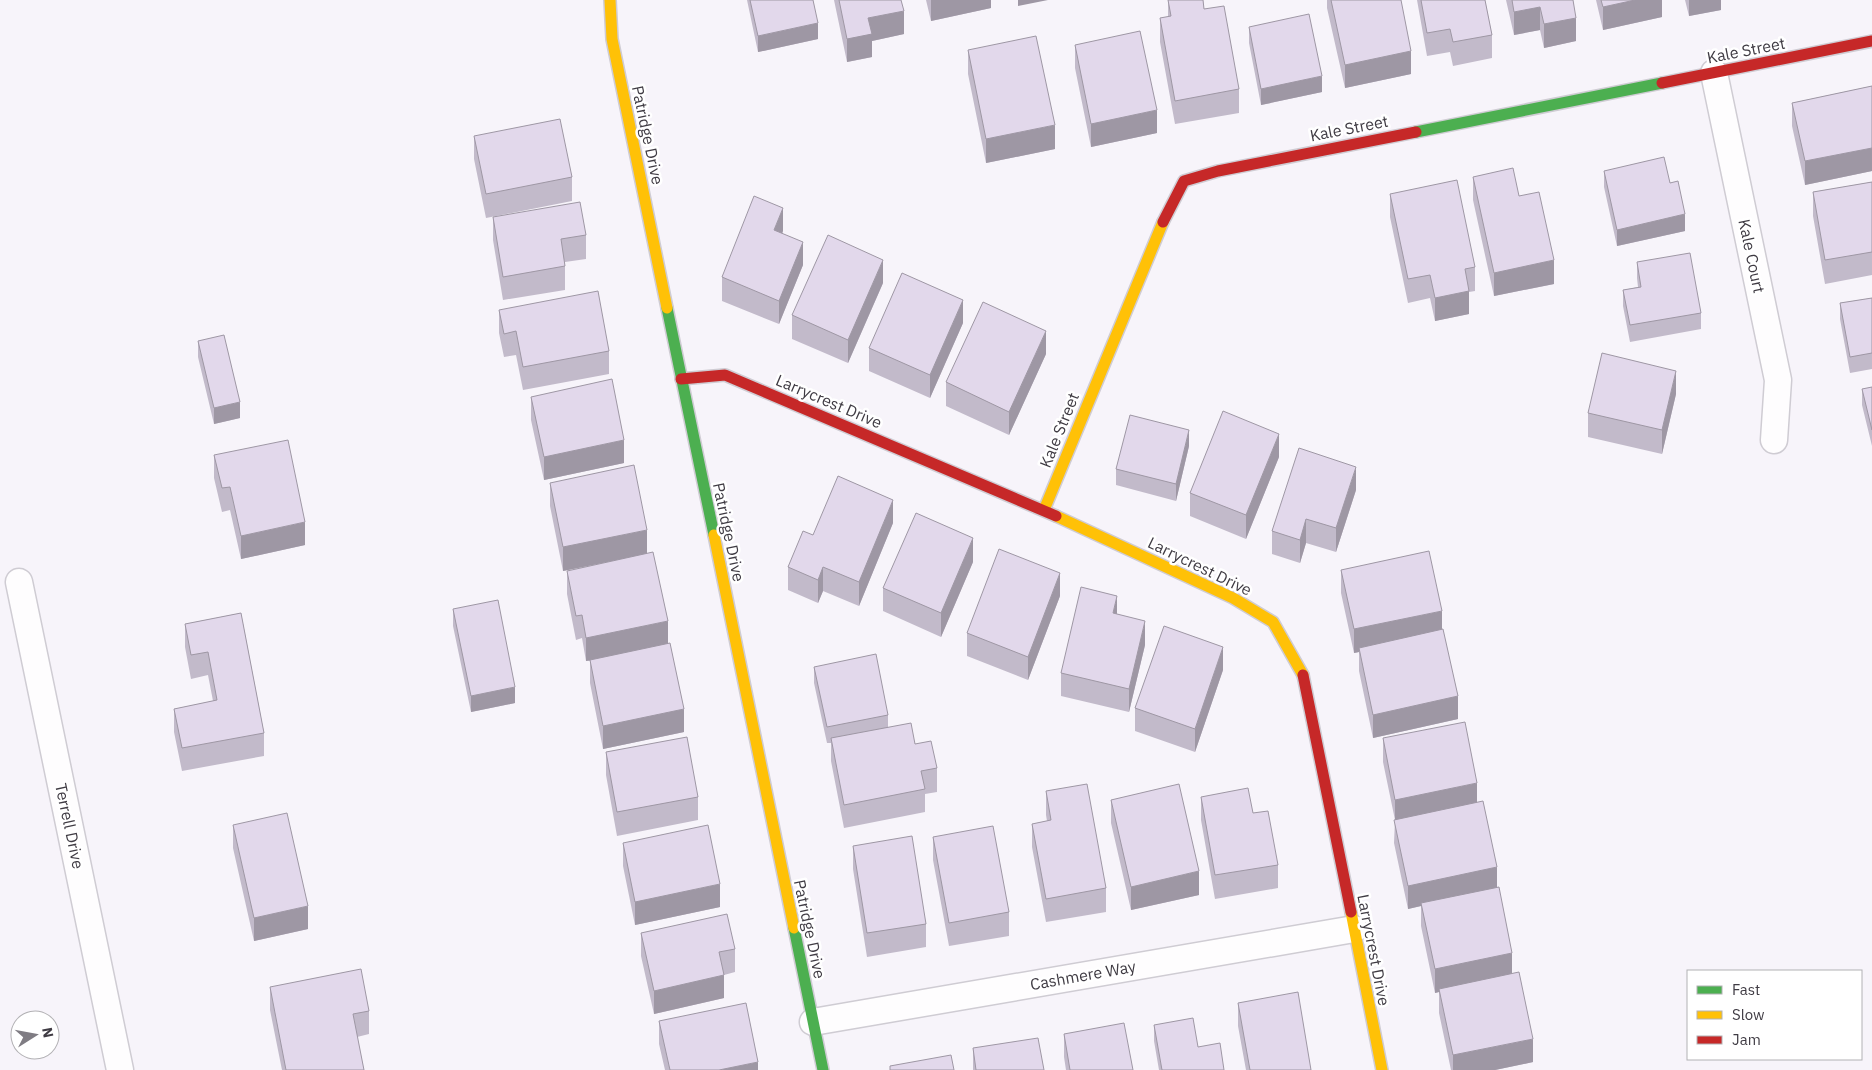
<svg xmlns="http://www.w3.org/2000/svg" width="1872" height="1070" font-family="'IBM Plex Sans',sans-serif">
<rect width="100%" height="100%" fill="#f7f4fa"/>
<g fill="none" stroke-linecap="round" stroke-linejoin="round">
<g stroke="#cfccd3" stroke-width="29">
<path id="street" d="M 1714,73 L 1778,380 L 1774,440
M 19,582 L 120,1070
M 813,1022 L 1354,929"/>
</g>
<g stroke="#cfccd3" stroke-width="14">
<path id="fast" d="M 1416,132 L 1662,83
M 667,308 L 714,535
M 794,928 L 823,1070"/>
</g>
<g stroke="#cfccd3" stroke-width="14">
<path id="slow" d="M 610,0 L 612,39 L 667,308
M 1044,510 L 1163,222
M 1056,516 L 1233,598 L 1273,622 L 1303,675
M 714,535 L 794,928
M 1351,912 L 1382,1070"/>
</g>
<g stroke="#cfccd3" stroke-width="14">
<path id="jam" d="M 1662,83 L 1872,41
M 1163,222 L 1184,181 L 1218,171 L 1416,132
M 681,379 L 725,375 L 1056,516
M 1303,675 L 1351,912"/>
</g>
<use href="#street" stroke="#fefdfe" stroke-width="26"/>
<use href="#fast" stroke="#4caf50" stroke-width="11"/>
<use href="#slow" stroke="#ffc107" stroke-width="11"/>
<use href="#jam" stroke="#c62828" stroke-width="11"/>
</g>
<path fill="#c2baca" d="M 747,0 L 813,0 L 818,39 L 758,52 Z
M 834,0 L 901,0 L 904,34 L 872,41 L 872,57 L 847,62 Z
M 926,0 L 991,0 L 991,8 L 931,21 Z
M 1168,0 L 1203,0 L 1204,9 L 1239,89 L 1239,113 L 1175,124 L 1160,42 L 1160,18 L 1168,17 Z
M 1327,0 L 1401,0 L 1411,74 L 1345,88 L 1327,8 Z
M 1417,0 L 1485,0 L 1492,35 L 1492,58 L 1453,66 L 1450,52 L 1427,56 Z
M 1506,0 L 1573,0 L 1576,41 L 1544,48 L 1540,30 L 1514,35 Z
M 1596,0 L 1662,0 L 1662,17 L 1603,30 Z
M 1685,0 L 1721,0 L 1721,10 L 1689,16 Z
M 1249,27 L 1322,92 L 1261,105 L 1249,43 Z
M 1075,45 L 1157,133 L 1091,147 L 1075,68 Z
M 968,50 L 1055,149 L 986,163 L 968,74 Z
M 1872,86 L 1872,171 L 1805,185 L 1792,126 L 1792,103 Z
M 474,136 L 572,177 L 572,201 L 486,218 L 474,159 Z
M 1604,171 L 1670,183 L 1685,231 L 1617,246 L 1604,187 Z
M 1473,177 L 1519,196 L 1554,284 L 1494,296 L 1473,200 Z
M 1872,182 L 1872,275 L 1825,284 L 1813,216 L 1813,192 Z
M 1390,194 L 1475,267 L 1475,291 L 1469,292 L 1469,314 L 1435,321 L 1430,298 L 1408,303 L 1390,217 Z
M 493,217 L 586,235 L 586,259 L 565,262 L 565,290 L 503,300 L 493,240 Z
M 783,231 L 782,234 L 803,265 L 779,324 L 722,301 L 722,277 Z
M 1637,262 L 1701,313 L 1701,329 L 1630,342 L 1623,306 L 1623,290 L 1638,287 L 1637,278 Z
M 883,283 L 848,363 L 792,339 L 792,315 Z
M 1872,298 L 1872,369 L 1850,373 L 1840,319 L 1840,303 Z
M 499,310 L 609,351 L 609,374 L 523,390 L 516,355 L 504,357 L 499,333 Z
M 963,323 L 930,398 L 869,371 L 869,348 Z
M 198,341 L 240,418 L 214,424 L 198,357 Z
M 1046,354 L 1009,435 L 946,406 L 946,382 Z
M 1872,387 L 1872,446 L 1862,405 L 1862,389 Z
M 1676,394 L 1662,454 L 1588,437 L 1588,413 Z
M 531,397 L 624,463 L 544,480 L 531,420 Z
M 1189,446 L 1176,501 L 1116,485 L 1116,469 Z
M 214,455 L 305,545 L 241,559 L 230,510 L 222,512 L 214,478 Z
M 1279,457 L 1246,539 L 1190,516 L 1190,493 Z
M 550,483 L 647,554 L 563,571 L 550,506 Z
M 1356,490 L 1336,552 L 1306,543 L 1300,563 L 1272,554 L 1272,531 Z
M 893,523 L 859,606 L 823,591 L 818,603 L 788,590 L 788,567 L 813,535 Z
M 973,562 L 941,637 L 883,611 L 883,588 Z
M 1341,570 L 1442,630 L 1458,719 L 1373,738 L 1359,671 L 1359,652 L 1354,653 L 1341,593 Z
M 567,571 L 668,643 L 684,732 L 603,749 L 590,683 L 590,661 L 586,661 L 582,638 L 576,640 L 567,594 Z
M 1060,596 L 1028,680 L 967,656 L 967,633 Z
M 453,609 L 515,703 L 471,712 L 453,626 Z
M 241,613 L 264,733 L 264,756 L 182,771 L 174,732 L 174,709 L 213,701 L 208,675 L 191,679 L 185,647 L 185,624 Z
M 1117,614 L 1145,645 L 1129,712 L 1061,696 L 1061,673 Z
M 814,667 L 888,715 L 888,727 L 915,744 L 937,768 L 937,792 L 925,794 L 925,812 L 844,828 L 831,761 L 831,743 L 827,743 L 814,683 Z
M 1223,670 L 1195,752 L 1135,731 L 1135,708 Z
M 1383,738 L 1477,802 L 1497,887 L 1512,974 L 1533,1062 L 1495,1070 L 1451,1070 L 1439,1013 L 1439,992 L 1435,993 L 1421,926 L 1421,906 L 1408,909 L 1394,843 L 1395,820 L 1383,762 Z
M 606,752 L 698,797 L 698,820 L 617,836 L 606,775 Z
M 1046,791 L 1106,888 L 1106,912 L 1046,922 L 1032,847 L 1032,824 L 1047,821 L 1046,815 Z
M 1201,797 L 1253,813 L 1278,865 L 1278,888 L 1215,899 L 1201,820 Z
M 1111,800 L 1199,895 L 1131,910 L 1111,823 Z
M 233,825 L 308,929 L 254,941 L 233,848 Z
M 933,837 L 1009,912 L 1009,936 L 949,946 L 933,860 Z
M 623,843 L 720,907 L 635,925 L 623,866 Z
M 853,846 L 926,924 L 926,947 L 867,957 L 853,869 Z
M 641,933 L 735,949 L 735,972 L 724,975 L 724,998 L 654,1014 L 641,956 Z
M 270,987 L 369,1011 L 369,1034 L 357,1037 L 364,1070 L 282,1070 L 270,1010 Z
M 1238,1003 L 1311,1070 L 1246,1070 L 1238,1026 Z
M 659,1021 L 758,1070 L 665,1070 L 659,1044 Z
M 1154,1025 L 1198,1047 L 1224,1070 L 1159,1070 L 1154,1041 Z
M 1064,1034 L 1133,1070 L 1066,1070 L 1064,1057 Z
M 973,1048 L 1044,1070 L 973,1070 Z"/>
<path fill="#9e97a4" d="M 931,0 L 991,0 L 991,8 L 931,21 Z
M 1018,0 L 1048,0 L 1018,6 Z
M 1635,0 L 1662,0 L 1662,17 L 1603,30 L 1603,7 Z
M 1689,0 L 1721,0 L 1721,10 L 1689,16 Z
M 1540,7 L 1540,30 L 1514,35 L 1514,12 Z
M 904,11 L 904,34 L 872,41 L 872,57 L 847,62 L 847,39 L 868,18 Z
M 1576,18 L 1576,41 L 1544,48 L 1544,24 Z
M 818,23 L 818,39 L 758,52 L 758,36 Z
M 1411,51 L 1411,74 L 1345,88 L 1345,65 Z
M 1322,76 L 1322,92 L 1261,105 L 1261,89 Z
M 1157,110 L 1157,133 L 1091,147 L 1091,124 Z
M 1055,125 L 1055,149 L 986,163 L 986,139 Z
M 1872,148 L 1872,171 L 1805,185 L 1805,161 Z
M 783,208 L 783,231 L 774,254 L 774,230 Z
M 1685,214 L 1685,231 L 1617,246 L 1617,230 Z
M 803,242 L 803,265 L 779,324 L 779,301 Z
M 883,260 L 883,283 L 848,363 L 848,340 Z
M 1554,260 L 1554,284 L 1494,296 L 1494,273 Z
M 1469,291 L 1469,314 L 1435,321 L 1435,298 Z
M 963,300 L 963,323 L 930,398 L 930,375 Z
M 1046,331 L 1046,354 L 1009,435 L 1009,412 Z
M 1676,371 L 1676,394 L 1662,454 L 1662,430 Z
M 240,402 L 240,418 L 214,424 L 214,408 Z
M 1189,430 L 1189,446 L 1176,501 L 1176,484 Z
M 1279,434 L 1279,457 L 1246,539 L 1246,515 Z
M 624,440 L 624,463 L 544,480 L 544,457 Z
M 1356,467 L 1356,490 L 1336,552 L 1336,528 Z
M 893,500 L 893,523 L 859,606 L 859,582 Z
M 1306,519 L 1306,543 L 1300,563 L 1300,540 Z
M 305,522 L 305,545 L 241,559 L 241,536 Z
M 647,530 L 647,554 L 563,571 L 563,547 Z
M 973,538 L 973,562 L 941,637 L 941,613 Z
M 823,567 L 823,591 L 818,603 L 818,580 Z
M 1060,573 L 1060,596 L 1028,680 L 1028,657 Z
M 1117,596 L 1117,620 L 1113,613 Z
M 1442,611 L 1442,634 L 1359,648 L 1359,652 L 1354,653 L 1354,629 Z
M 668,621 L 668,644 L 586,661 L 586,638 Z
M 1145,621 L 1145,645 L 1129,712 L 1129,689 Z
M 1223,647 L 1223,670 L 1195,752 L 1195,729 Z
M 515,687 L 515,703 L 471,712 L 471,696 Z
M 1458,696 L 1458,719 L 1373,738 L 1373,715 Z
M 684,709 L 684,732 L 603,749 L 603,726 Z
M 1477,783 L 1477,807 L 1395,824 L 1395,800 Z
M 1497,867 L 1497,890 L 1421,903 L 1421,906 L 1408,909 L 1408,886 Z
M 1199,871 L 1199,895 L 1131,910 L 1131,887 Z
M 720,884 L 720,907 L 635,925 L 635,902 Z
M 308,906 L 308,929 L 254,941 L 254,918 Z
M 1512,953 L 1512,977 L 1439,989 L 1439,992 L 1435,993 L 1435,969 Z
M 724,975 L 724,998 L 654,1014 L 654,991 Z
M 1533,1039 L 1533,1062 L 1495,1070 L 1453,1070 L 1453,1055 Z
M 758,1062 L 758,1070 L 719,1070 Z"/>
<path fill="#e2d8eb" stroke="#9e97a4" d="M 750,0 L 813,0 L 818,23 L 758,36 Z
M 839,0 L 901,0 L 904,11 L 868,18 L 872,34 L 847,39 Z
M 1168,0 L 1203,0 L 1204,9 L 1224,6 L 1239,89 L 1175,101 L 1160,18 L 1171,16 Z
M 1331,0 L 1401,0 L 1411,51 L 1345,65 Z
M 1421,0 L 1485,0 L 1492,35 L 1453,42 L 1450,29 L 1427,33 Z
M 1512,0 L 1573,0 L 1576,18 L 1544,24 L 1540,7 L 1514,12 Z
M 1601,0 L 1635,0 L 1603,7 Z
M 1309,14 L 1322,76 L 1261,89 L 1249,27 Z
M 1140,31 L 1157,110 L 1091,124 L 1075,45 Z
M 1036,36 L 1055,125 L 986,139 L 968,50 Z
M 1872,86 L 1872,148 L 1805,161 L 1792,103 Z
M 560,119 L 572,177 L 486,194 L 474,136 Z
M 1664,157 L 1670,183 L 1678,181 L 1685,214 L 1617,230 L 1604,171 Z
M 1513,168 L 1519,196 L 1539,192 L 1554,260 L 1494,273 L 1473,177 Z
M 1457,180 L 1475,267 L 1465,269 L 1469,291 L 1435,298 L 1430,275 L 1408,279 L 1390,194 Z
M 1872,182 L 1872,252 L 1825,260 L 1813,192 Z
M 754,196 L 783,208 L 774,230 L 803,242 L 779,301 L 722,277 Z
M 580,202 L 586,235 L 561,239 L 565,266 L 503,277 L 493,217 Z
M 828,235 L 883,260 L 848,340 L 792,315 Z
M 1690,253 L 1701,313 L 1630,325 L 1623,290 L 1641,287 L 1637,262 Z
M 902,273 L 963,300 L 930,375 L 869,348 Z
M 598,291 L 609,351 L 523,367 L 516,331 L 504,334 L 499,310 Z
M 1872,298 L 1872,353 L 1850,357 L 1840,303 Z
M 983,302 L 1046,331 L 1009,412 L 946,382 Z
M 224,335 L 240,402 L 214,408 L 198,341 Z
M 1602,353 L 1676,371 L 1662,430 L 1588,413 Z
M 612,379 L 624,440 L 544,457 L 531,397 Z
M 1872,387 L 1872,430 L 1862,389 Z
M 1223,411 L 1279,434 L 1246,515 L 1190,493 Z
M 1130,415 L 1189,430 L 1176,484 L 1116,469 Z
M 288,440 L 305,522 L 241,536 L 230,487 L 222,488 L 214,455 Z
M 1299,448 L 1356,467 L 1336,528 L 1306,519 L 1300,540 L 1272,531 Z
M 634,465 L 647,530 L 563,547 L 550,483 Z
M 838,476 L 893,500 L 859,582 L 823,567 L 818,580 L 788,567 L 803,531 L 813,535 Z
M 916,513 L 973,538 L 941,613 L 883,588 Z
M 999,549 L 1060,573 L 1028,657 L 967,633 Z
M 1429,551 L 1442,611 L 1354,629 L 1341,570 Z
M 653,552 L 668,621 L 586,638 L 582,615 L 576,616 L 567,571 Z
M 1081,587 L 1117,596 L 1113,613 L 1145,621 L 1129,689 L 1061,673 Z
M 498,600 L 515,687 L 471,696 L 453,609 Z
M 241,613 L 264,733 L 182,748 L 174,709 L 217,700 L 208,652 L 191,655 L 185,624 Z
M 1164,626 L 1223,647 L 1195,729 L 1135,708 Z
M 1443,629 L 1458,696 L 1373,715 L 1359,648 Z
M 670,643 L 684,709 L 603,726 L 590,660 Z
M 876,654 L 888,715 L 827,727 L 814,667 Z
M 1465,722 L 1477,783 L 1395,800 L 1383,738 Z
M 911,723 L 915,744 L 931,741 L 937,768 L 921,771 L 925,789 L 844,805 L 831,738 Z
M 687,737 L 698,797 L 617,812 L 606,752 Z
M 1087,784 L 1106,888 L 1046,899 L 1032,824 L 1051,820 L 1046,791 Z
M 1179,784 L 1199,871 L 1131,887 L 1111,800 Z
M 1248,788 L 1253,813 L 1268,811 L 1278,865 L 1215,875 L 1201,797 Z
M 1483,801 L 1497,867 L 1408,886 L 1394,820 Z
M 287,813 L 308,906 L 254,918 L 233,825 Z
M 708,825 L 720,884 L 635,902 L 623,843 Z
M 993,826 L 1009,912 L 949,923 L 933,837 Z
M 912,836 L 926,924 L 867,933 L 853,846 Z
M 1499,887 L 1512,953 L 1435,969 L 1421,903 Z
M 727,914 L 735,949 L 719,952 L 724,975 L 654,991 L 641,933 Z
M 361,969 L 369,1011 L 353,1014 L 364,1070 L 286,1070 L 270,987 Z
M 1519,972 L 1533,1039 L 1453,1055 L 1439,989 Z
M 1298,992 L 1311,1070 L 1250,1070 L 1238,1003 Z
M 746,1003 L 758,1062 L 719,1070 L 670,1070 L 659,1021 Z
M 1193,1018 L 1198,1047 L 1220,1043 L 1224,1070 L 1162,1070 L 1154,1025 Z
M 1124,1023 L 1133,1070 L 1070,1070 L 1064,1034 Z
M 1038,1038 L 1044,1070 L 976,1070 L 973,1048 Z
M 951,1055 L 954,1070 L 890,1070 L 890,1066 Z"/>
<g text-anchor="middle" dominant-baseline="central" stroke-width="5" stroke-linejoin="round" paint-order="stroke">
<g font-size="16" fill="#3f3b43" stroke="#fff">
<text transform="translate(1746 50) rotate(-11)">Kale Street</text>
<text transform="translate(1349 128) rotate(-11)">Kale Street</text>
<text transform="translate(648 135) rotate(78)">Patridge Drive</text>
<text transform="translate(1752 256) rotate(78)">Kale Court</text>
<text transform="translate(829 401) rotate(23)">Larrycrest Drive</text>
<text transform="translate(1059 430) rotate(-68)">Kale Street</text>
<text transform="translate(729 532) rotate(78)">Patridge Drive</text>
<text transform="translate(1200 566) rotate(26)">Larrycrest Drive</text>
<text transform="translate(70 826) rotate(78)">Terrell Drive</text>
<text transform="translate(810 929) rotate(78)">Patridge Drive</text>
<text transform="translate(1374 950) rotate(79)">Larrycrest Drive</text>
<text transform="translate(1083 975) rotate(-10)">Cashmere Way</text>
</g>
</g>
<rect x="1687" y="970" width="175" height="90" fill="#ffffff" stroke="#b2b1b4"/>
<rect x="1697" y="986" width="25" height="8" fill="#4caf50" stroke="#b2b1b4"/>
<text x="1732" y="995" font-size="15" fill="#3f3b43">Fast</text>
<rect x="1697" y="1011" width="25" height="8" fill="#ffc107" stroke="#b2b1b4"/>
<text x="1732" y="1020" font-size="15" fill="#3f3b43">Slow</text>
<rect x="1697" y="1036" width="25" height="8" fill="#c62828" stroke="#b2b1b4"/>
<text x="1732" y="1045" font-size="15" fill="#3f3b43">Jam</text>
<g transform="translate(35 1035) rotate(79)"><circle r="24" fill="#ffffff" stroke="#b2b1b4"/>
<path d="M0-4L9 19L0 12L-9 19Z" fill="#7f7c83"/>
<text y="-8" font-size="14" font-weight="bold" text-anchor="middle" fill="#3f3b43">N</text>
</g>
</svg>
